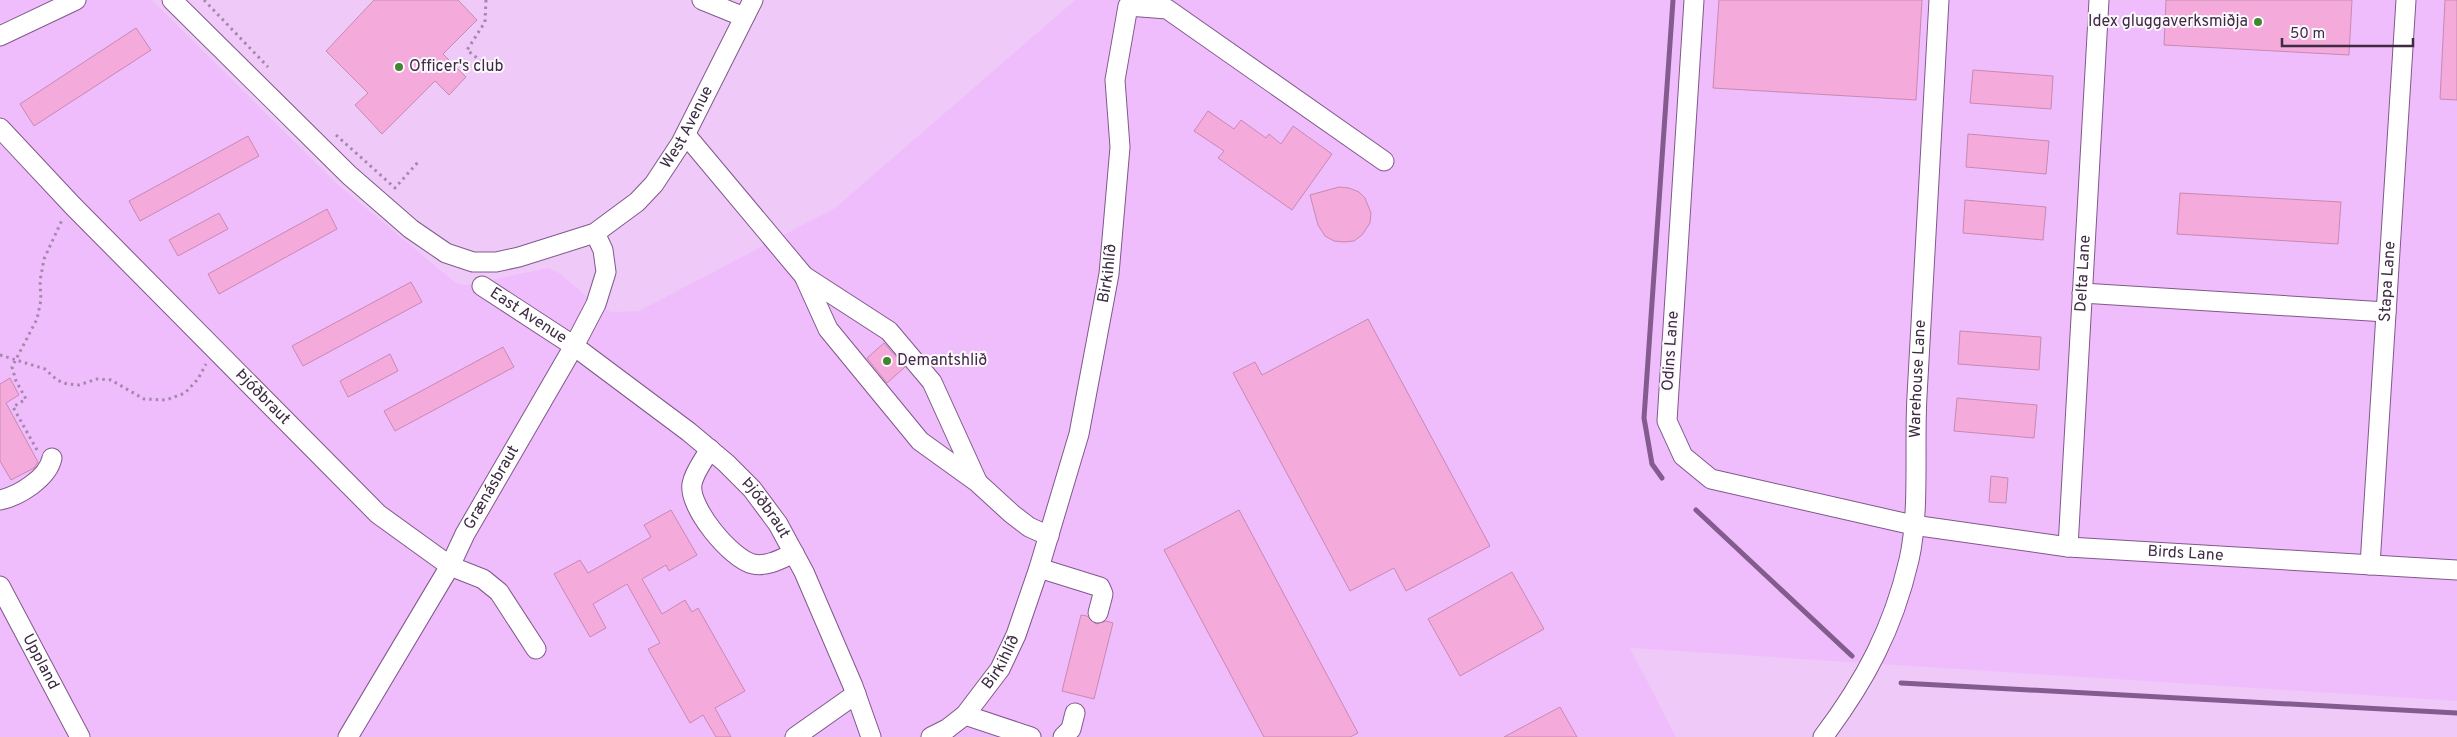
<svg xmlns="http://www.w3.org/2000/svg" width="2457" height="737" font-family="Overpass,sans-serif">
<rect width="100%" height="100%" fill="#efcaf8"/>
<path fill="#f0bdfc" d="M 0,0 L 152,0 L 337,184 L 456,283 L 466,285 L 548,268 L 559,273 L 596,304 L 611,312 L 639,311 L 835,208 L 1075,0 L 2457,0 L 2457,701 L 1630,648 L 1676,737 L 0,737 Z"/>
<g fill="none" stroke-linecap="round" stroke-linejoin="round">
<path stroke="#845b8e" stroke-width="5" d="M 1662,478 L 1652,464 L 1644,418 L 1673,0
M 1696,510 L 1852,656
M 1901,683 L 2457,713"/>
</g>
<path fill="#f5aadc" stroke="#c689b2" d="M 374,0 L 458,0 L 477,20 L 443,54 L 466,77 L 449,95 L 435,81 L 382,134 L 355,105 L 368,93 L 326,51 Z
M 1719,0 L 1922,0 L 1916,100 L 1713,88 Z
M 2166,0 L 2352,0 L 2349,55 L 2164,45 Z
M 2445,0 L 2457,0 L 2457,100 L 2440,99 Z
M 136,28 L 151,50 L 34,126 L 20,104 Z
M 1973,70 L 2053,76 L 2051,109 L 1970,103 Z
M 1208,111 L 1234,129 L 1241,120 L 1266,138 L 1269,134 L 1281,144 L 1293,126 L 1332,154 L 1292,210 L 1218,158 L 1224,151 L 1194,131 Z
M 1968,134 L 2049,141 L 2046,174 L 1966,167 Z
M 248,136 L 259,156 L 140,221 L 129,201 Z
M 1339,187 L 1349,188 L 1359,192 L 1365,198 L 1371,213 L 1370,223 L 1362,235 L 1354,241 L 1344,242 L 1334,241 L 1325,236 L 1318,225 L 1310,195 Z
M 2180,193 L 2341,202 L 2338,244 L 2177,234 Z
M 1965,200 L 2046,207 L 2043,240 L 1963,233 Z
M 327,209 L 337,229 L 219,294 L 208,274 Z
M 219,213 L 228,229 L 178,256 L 169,240 Z
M 411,282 L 422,302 L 303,366 L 292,346 Z
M 1368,319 L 1490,546 L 1406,591 L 1394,568 L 1350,591 L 1233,373 L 1255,362 L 1262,375 Z
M 1960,331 L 2041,337 L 2039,370 L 1958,364 Z
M 884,343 L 905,367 L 887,383 L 867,358 Z
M 503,347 L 514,367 L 395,431 L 384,411 Z
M 390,354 L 398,371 L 348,397 L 340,381 Z
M 10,378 L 19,395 L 6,403 L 38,462 L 34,468 L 11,480 L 0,461 L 0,384 Z
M 1957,398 L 2037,405 L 2034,438 L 1954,431 Z
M 1991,476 L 2008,478 L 2006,503 L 1989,502 Z
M 671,510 L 697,555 L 669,571 L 666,565 L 642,579 L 662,614 L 685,600 L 692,612 L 698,608 L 745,691 L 715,708 L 731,737 L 716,737 L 703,715 L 690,723 L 648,649 L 660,643 L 627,584 L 593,604 L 606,628 L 590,637 L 554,574 L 580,560 L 588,573 L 651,537 L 644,525 Z
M 1239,510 L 1358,733 L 1350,737 L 1264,737 L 1164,550 Z
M 1512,572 L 1544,629 L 1460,676 L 1428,619 Z
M 1081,615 L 1087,616 L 1096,624 L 1106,621 L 1113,623 L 1094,699 L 1062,691 Z
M 1560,707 L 1577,737 L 1504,737 Z"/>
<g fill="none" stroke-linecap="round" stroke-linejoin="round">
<g stroke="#81588b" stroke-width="21">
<g id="minor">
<path id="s1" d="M 172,0 L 349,175 L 411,229 L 446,253 L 473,262 L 496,262 L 519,257 L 595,233 L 637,202 L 654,184 L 681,143 L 753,0"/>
<path d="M 702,0 L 744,17"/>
<path id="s2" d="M 1694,0 L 1667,421 L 1683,456 L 1711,479 L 1913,525 L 2068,547 L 2457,570"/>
<path d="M 0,36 L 76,0"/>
<path id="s3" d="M 0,128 L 73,206 L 378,514 L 450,566 L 483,579 L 499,592 L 536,649"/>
<path d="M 686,135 L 804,276 L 828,329 L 920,441 L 977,482 L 1012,514 L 1029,527 L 1049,536"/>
<path d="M 804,276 L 889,331 L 932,382 L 977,481"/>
<path id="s4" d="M 482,286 L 574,346 L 689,432 L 726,463 L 752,489 L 778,524 L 804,572 L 853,686 L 871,737"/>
<path d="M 2082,293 L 2386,312"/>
<path d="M 710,449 C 704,460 694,472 692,484 C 688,507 731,559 753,564 C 767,567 781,559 794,553"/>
<path d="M 0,500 C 19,496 48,478 52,458"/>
<path id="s5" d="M 2068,547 L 2099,0"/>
<path id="s6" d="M 2370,565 L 2406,0"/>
<path d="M 1039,568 L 1100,587 L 1103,594 L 1098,613"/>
<path id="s7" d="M 0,586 L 80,737"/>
<path d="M 965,715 L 1031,737"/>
<path id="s8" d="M 348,737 L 450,566 L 465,534 L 574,346 L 596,304 L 606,272 L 603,250 L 595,233"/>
<path d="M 795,737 L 856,694"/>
<path id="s9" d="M 931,737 L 947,729 L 965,715 L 1000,669 L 1016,635 L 1039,568 L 1079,434 L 1109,274 L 1120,147 L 1115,80 L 1128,6 L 1167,9 L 1384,161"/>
<path d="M 1063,737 L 1071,729 L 1075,713"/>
<path id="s10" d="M 1823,737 C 1865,681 1893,629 1909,560 C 1920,512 1914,447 1917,396 C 1924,264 1931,132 1939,0"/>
</g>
</g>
<path stroke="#a487ab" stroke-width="3" stroke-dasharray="2.5 4" stroke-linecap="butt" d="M 204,0 L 268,67
M 486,0 L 485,22 L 467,50 L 487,66
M 336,135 L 395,188 L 418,162
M 0,355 L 45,369 L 57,380 L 67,384 L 79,385 L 97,379 L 111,380 L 144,399 L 166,400 L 185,393 L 198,379 L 206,364
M 37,450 L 13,407 L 26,399 L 16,381 L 12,367 L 37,319 L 41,300 L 40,281 L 44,259 L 62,220"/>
<use href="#minor" stroke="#fff" stroke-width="19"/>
</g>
<g fill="#40872d" stroke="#fdf8fe" stroke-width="2">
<circle cx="2258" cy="22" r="5"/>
<circle cx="399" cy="67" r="5"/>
<circle cx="887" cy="361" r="5"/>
</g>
<g text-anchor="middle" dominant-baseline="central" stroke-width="4" stroke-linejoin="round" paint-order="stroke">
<g font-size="16" fill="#3d2b42" stroke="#fdf8fe" text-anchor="start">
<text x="2248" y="22" text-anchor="end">Idex gluggaverksmiðja</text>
<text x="409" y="67">Officer's club</text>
<text x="897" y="361">Demantshlið</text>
</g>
<g font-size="16" fill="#3d2b42" stroke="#fdf8fe">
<text stroke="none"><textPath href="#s1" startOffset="671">West Avenue</textPath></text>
<text stroke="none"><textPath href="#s5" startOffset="274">Delta Lane</textPath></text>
<text stroke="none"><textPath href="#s9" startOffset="510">Birkihlíð</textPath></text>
<text stroke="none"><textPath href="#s6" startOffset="284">Stapa Lane</textPath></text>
<text stroke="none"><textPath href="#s4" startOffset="55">East Avenue</textPath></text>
<text transform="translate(1671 351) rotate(-86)">Odins Lane</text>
<text stroke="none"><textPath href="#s10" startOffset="380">Warehouse Lane</textPath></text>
<text stroke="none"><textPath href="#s3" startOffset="376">Þjóðbraut</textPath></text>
<text stroke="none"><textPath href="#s8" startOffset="288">Grænásbraut</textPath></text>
<text stroke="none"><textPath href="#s4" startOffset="362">Þjóðbraut</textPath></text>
<text stroke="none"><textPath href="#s2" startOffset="978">Birds Lane</textPath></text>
<text stroke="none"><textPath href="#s7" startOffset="86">Uppland</textPath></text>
<text stroke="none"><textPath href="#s9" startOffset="105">Birkihlíð</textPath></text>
</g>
</g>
<path d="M2282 38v8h131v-8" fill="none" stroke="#3d2b42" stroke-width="2.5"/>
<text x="2290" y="38" font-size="15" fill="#3d2b42" stroke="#fdf8fe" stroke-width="4" paint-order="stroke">50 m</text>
</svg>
